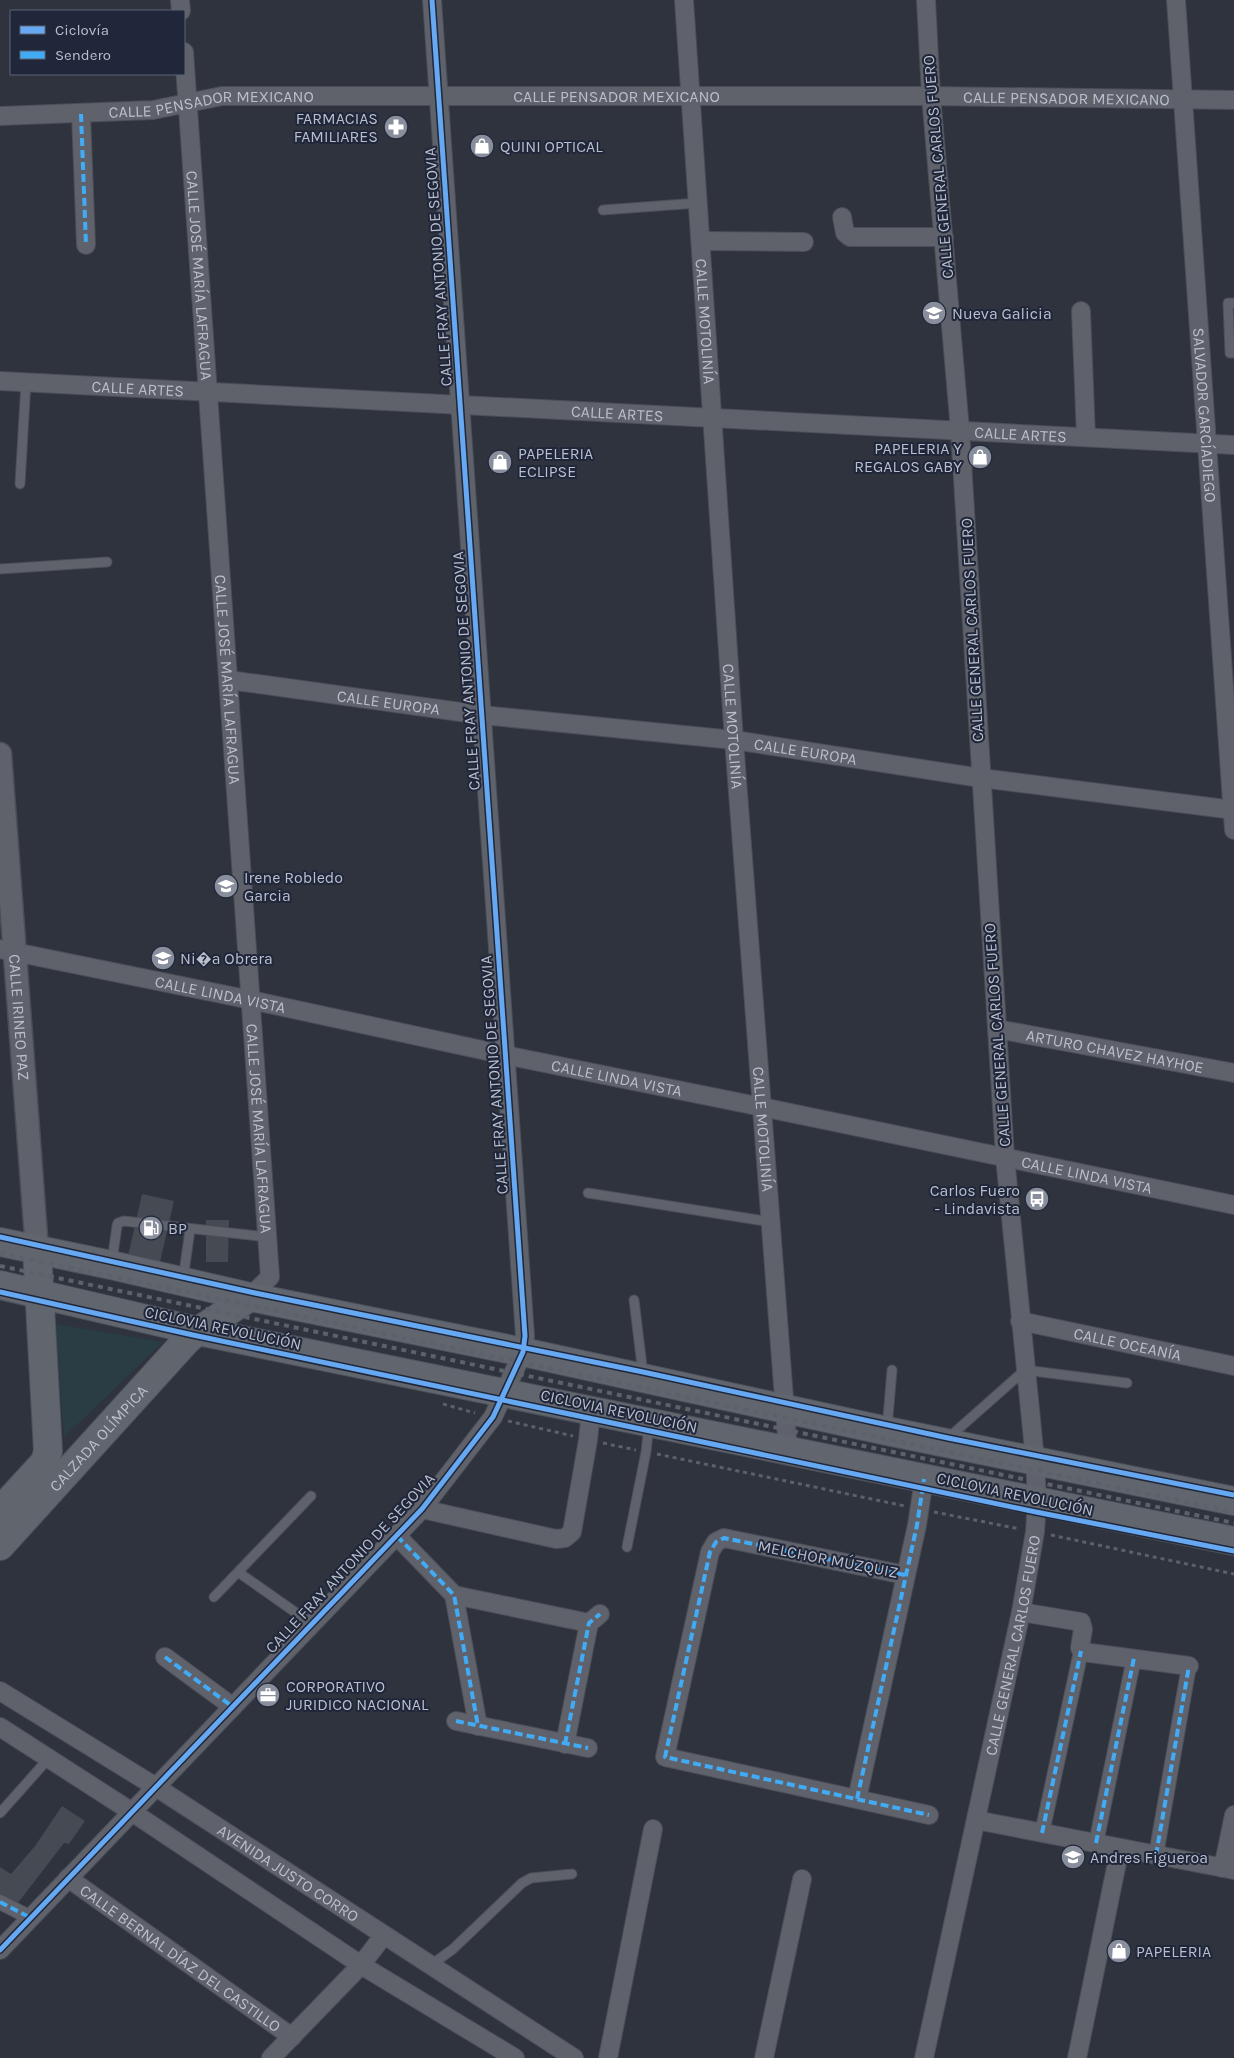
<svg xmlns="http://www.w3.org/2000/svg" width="1234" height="2058" font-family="Karla,sans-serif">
<rect width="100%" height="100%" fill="#2e333e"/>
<path fill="#2a3d45" d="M 56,1324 L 163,1342 L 64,1437 Z"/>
<path fill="#464a53" d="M 142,1194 L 174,1201 L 160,1262 L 128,1256 Z
M 206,1220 L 229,1220 L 228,1262 L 206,1262 Z
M 62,1806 L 85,1821 L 69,1844 L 64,1843 L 14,1908 L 0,1898 L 0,1867 L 11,1874 L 35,1846 Z"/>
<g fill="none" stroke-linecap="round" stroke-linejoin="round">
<g stroke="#4b4e57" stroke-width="11">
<path id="service" d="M 603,210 L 698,203
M 1234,303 L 1228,303 L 1230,353 L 1234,353
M 20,484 L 26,382
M 0,569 L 107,562
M 588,1193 L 771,1222
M 112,1261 L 117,1226 L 118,1223 L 124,1221 L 268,1237
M 183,1279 L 190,1230
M 634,1300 L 643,1374
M 887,1429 L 892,1370
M 947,1439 L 1025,1370 L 1127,1383
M 311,1496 L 238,1572 L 312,1624
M 627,1547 L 646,1452 L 649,1425
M 214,1597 L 238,1572
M 0,1813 L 49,1758
M 431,1965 L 453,1949 L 522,1883 L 531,1878 L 572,1874"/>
</g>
<g stroke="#4b4e57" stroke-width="16">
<path id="pedestrian" d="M 1042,1833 L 1081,1651
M 1096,1843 L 1134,1658
M 1156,1855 L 1189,1666
M 0,1902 L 31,1918"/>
</g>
<g stroke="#4b4e57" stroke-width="20">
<g id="minor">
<path d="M 180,0 L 181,11"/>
<path id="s1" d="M 684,0 L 734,740 L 788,1451"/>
<path id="s2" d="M 1176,0 L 1234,830"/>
<path id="s3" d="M 184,52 L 270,1277 L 250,1297"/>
<path d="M 81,114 L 86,245"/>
<path id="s4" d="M 0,116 L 153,110 L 222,96 L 931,96 L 1234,100"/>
<path d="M 842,217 L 845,233 L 850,237 L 944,237"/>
<path d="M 701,241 L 804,242"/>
<path d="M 1081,311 L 1086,437"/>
<path id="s5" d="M 0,381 L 1234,445"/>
<path id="s6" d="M 229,680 L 482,715 L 734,740 L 981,778 L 1234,810"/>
<path id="s7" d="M 0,949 L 251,1000 L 505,1055 L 762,1107 L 1234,1205"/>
<path id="s8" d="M 997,1029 L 1234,1073"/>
<path id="s9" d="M 1020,1321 L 1234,1366"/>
<path d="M 422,1509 L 556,1539 L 565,1538 L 572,1532 L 588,1440 L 591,1411"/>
<path d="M 397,1536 L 454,1595 L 478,1726"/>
<path d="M 905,1575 L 724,1538 L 716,1542 L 710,1552 L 665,1757 L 929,1815"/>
<path d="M 454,1595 L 589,1623"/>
<path d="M 1021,1612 L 1081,1622 L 1083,1629 L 1080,1648 L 1083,1652 L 1189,1666"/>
<path d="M 165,1657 L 233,1707"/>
<path id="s10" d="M 0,1691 L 156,1787 L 574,2058"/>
<path d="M 456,1721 L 588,1748"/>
<path d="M 0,1727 L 132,1812 L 361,1965 L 515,2058"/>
<path d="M 565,1744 L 589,1623 L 600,1614"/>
<path d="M 857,1799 L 917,1525 L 924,1479"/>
<path d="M 976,1820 L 1234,1870"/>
<path d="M 1223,1868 L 1234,1815"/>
<path id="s11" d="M 68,1878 L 292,2037"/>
<path d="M 0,1950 L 422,1509 L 493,1417 L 523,1352 L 525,1336 L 432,0"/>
<path d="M 271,2058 L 361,1965 L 384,1935"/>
<path d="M 608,2058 L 653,1829"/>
<path d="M 764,2058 L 802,1879"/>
<path id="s12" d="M 924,2058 L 1021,1612 L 1035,1532 L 1037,1501 L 1035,1460 L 1005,1157 L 960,430 L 931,96 L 926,0"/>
<path d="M 1077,2058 L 1120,1848"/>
</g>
</g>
<g stroke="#4b4e57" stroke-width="25">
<g id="tertiary">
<path id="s13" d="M 0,754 L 37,1250"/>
</g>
</g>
<g stroke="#4c505a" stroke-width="30">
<g id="primary">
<path d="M 0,1242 L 111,1265 L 250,1297 L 523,1352 L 887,1431 L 1234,1501"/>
<path d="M 0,1285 L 198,1331 L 1234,1541"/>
<path d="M 0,1511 L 45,1462 L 48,1451 L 37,1250"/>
<path id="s14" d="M 0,1546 L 187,1340 L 198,1331 L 250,1297"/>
</g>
</g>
<path stroke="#5c6167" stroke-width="3" stroke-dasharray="4 4" stroke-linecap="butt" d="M 443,1404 L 475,1413
M 508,1421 L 573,1436
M 603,1443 L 636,1450
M 657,1454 L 905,1506
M 934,1512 L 1020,1529
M 1051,1535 L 1234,1574"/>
<use href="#service" stroke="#5f626b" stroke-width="9"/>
<use href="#pedestrian" stroke="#5f626b" stroke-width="14"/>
<use href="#minor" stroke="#5f626b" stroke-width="18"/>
<use href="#tertiary" stroke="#5f626b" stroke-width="22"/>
<use href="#primary" stroke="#61656d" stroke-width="28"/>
<path stroke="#5d616a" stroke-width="4" stroke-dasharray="5 5" stroke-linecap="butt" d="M 0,1253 L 1234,1512
M 0,1266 L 1234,1523"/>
<path stroke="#42abf6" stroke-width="4" stroke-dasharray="8 4" stroke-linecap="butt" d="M 81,114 L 86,245
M 397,1536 L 454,1595 L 478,1726
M 905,1575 L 724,1538 L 716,1542 L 710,1552 L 665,1757 L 929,1815
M 165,1657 L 233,1707
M 456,1721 L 588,1748
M 565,1744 L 589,1623 L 600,1614
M 857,1799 L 917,1525 L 924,1479
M 1042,1833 L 1081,1651
M 1096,1843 L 1134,1658
M 1156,1855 L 1189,1666
M 0,1902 L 31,1918"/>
<g stroke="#20273a" stroke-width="8">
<path id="cycleway" d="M 0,1237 L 255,1293 L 643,1372 L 948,1438 L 1234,1495
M 0,1292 L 193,1335 L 1036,1512 L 1234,1551
M 0,1950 L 422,1509 L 493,1417 L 523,1352 L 525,1336 L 432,0"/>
</g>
<use href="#cycleway" stroke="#66a8f1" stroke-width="5"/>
</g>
<defs>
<g id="pharmacy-disc" transform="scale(1.25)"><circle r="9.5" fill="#888e9b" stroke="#20273a"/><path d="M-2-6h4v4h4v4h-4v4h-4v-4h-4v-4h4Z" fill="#fff"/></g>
<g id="shop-disc" transform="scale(1.25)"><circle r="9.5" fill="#888e9b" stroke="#20273a"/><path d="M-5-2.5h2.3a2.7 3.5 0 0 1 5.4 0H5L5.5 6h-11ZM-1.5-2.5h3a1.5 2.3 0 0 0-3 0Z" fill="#fff"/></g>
<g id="school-disc" transform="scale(1.25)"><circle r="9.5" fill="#888e9b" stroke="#20273a"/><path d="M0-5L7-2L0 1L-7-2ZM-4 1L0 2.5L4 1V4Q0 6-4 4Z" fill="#fff"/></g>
<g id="bus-disc" transform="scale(1.25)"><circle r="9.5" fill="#888e9b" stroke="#20273a"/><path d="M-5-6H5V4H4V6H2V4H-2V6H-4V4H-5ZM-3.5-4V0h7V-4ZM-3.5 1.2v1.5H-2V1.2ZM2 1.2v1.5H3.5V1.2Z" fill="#fff"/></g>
<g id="fuel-disc" transform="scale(1.25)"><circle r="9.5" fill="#888e9b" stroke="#20273a"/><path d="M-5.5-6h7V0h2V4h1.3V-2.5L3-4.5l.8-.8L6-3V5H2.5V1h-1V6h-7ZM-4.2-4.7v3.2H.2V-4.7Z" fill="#fff"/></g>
<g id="office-disc" transform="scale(1.25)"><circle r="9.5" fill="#888e9b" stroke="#20273a"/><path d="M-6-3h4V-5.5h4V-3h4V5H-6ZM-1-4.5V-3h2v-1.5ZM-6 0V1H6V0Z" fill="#fff"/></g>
</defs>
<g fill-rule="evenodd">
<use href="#pharmacy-disc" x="396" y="127"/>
<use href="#shop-disc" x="482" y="146"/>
<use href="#school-disc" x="934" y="313"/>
<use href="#shop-disc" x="980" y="457"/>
<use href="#shop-disc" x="500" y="462"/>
<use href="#school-disc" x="226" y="886"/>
<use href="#school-disc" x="163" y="958"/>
<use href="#bus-disc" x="1037" y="1199"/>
<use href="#fuel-disc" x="151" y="1228"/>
<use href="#office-disc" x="268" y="1695"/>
<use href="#school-disc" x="1073" y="1857"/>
<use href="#shop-disc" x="1119" y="1951"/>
</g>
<g text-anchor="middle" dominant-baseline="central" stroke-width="4" stroke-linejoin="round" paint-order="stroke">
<g font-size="16" fill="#b9bfcd" stroke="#20273a">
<text stroke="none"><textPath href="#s4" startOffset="618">CALLE PENSADOR MEXICANO</textPath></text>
<text stroke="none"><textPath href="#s4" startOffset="1068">CALLE PENSADOR MEXICANO</textPath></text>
<text stroke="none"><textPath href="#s4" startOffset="212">CALLE PENSADOR MEXICANO</textPath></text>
<text transform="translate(938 167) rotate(-95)">CALLE GENERAL CARLOS FUERO</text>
<text transform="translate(438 267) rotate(-94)">CALLE FRAY ANTONIO DE SEGOVIA</text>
<text stroke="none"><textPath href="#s3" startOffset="224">CALLE JOSÉ MARÍA LAFRAGUA</textPath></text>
<text stroke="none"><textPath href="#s1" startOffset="322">CALLE MOTOLINÍA</textPath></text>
<text stroke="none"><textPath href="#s5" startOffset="138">CALLE ARTES</textPath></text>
<text stroke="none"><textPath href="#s5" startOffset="618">CALLE ARTES</textPath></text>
<text stroke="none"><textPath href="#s2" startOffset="416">SALVADOR GARCÍADIEGO</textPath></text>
<text stroke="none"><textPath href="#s5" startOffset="1022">CALLE ARTES</textPath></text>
<text transform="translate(972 630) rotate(-93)">CALLE GENERAL CARLOS FUERO</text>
<text transform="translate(466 671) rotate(-94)">CALLE FRAY ANTONIO DE SEGOVIA</text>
<text stroke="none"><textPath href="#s3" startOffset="629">CALLE JOSÉ MARÍA LAFRAGUA</textPath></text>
<text stroke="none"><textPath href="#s6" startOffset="161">CALLE EUROPA</textPath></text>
<text stroke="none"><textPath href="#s1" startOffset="728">CALLE MOTOLINÍA</textPath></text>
<text stroke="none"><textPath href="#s6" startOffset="581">CALLE EUROPA</textPath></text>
<text stroke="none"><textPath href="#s7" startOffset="225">CALLE LINDA VISTA</textPath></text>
<text stroke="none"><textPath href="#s13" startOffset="264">CALLE IRINEO PAZ</textPath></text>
<text transform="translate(997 1035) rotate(-94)">CALLE GENERAL CARLOS FUERO</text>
<text stroke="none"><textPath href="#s8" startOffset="120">ARTURO CHAVEZ HAYHOE</textPath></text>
<text transform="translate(494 1075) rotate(-94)">CALLE FRAY ANTONIO DE SEGOVIA</text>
<text stroke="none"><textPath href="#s7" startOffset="630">CALLE LINDA VISTA</textPath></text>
<text stroke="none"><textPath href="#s3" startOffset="1079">CALLE JOSÉ MARÍA LAFRAGUA</textPath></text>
<text stroke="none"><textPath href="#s1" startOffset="1132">CALLE MOTOLINÍA</textPath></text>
<text stroke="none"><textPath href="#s7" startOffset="1110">CALLE LINDA VISTA</textPath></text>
<text transform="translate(223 1328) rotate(12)">CICLOVIA REVOLUCIÓN</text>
<text stroke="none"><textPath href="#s9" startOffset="110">CALLE OCEANÍA</textPath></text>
<text transform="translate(619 1411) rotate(12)">CICLOVIA REVOLUCIÓN</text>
<text stroke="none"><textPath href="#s14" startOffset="146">CALZADA OLÍMPICA</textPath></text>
<text transform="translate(1015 1494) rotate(12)">CICLOVIA REVOLUCIÓN</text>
<text transform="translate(828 1559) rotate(11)">MELCHOR MÚZQUIZ</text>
<text transform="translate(350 1563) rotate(-47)">CALLE FRAY ANTONIO DE SEGOVIA</text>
<text stroke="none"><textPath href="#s12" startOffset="422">CALLE GENERAL CARLOS FUERO</textPath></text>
<text stroke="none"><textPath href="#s10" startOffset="341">AVENIDA JUSTO CORRO</textPath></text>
<text stroke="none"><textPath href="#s11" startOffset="138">CALLE BERNAL DÍAZ DEL CASTILLO</textPath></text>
</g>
<g font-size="16" fill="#b9bfcd" stroke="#20273a" text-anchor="start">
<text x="378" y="118" text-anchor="end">FARMACIAS<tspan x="378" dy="18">FAMILIARES</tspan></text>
<text x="500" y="146">QUINI OPTICAL</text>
<text x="952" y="313">Nueva Galicia</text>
<text x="962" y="448" text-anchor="end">PAPELERIA Y<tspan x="962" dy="18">REGALOS GABY</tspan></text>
<text x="518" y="453">PAPELERIA<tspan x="518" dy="18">ECLIPSE</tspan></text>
<text x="244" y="877">Irene Robledo<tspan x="244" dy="18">Garcia</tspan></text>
<text x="180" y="958">Ni�a Obrera</text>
<text x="1020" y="1190" text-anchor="end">Carlos Fuero<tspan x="1020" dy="18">- Lindavista</tspan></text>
<text x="168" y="1228">BP</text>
<text x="286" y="1686">CORPORATIVO<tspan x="286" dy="18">JURIDICO NACIONAL</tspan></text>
<text x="1090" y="1857">Andres Figueroa</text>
<text x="1136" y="1951">PAPELERIA</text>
</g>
</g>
<rect x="10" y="10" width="175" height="65" fill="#20273a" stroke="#5d6475"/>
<rect x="20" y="26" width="25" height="8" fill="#66a8f1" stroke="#5d6475"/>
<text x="55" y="35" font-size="15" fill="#b9bfcd">Ciclovía</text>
<rect x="20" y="51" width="25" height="8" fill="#42abf6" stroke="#5d6475"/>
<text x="55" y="60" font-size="15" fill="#b9bfcd">Sendero</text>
</svg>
